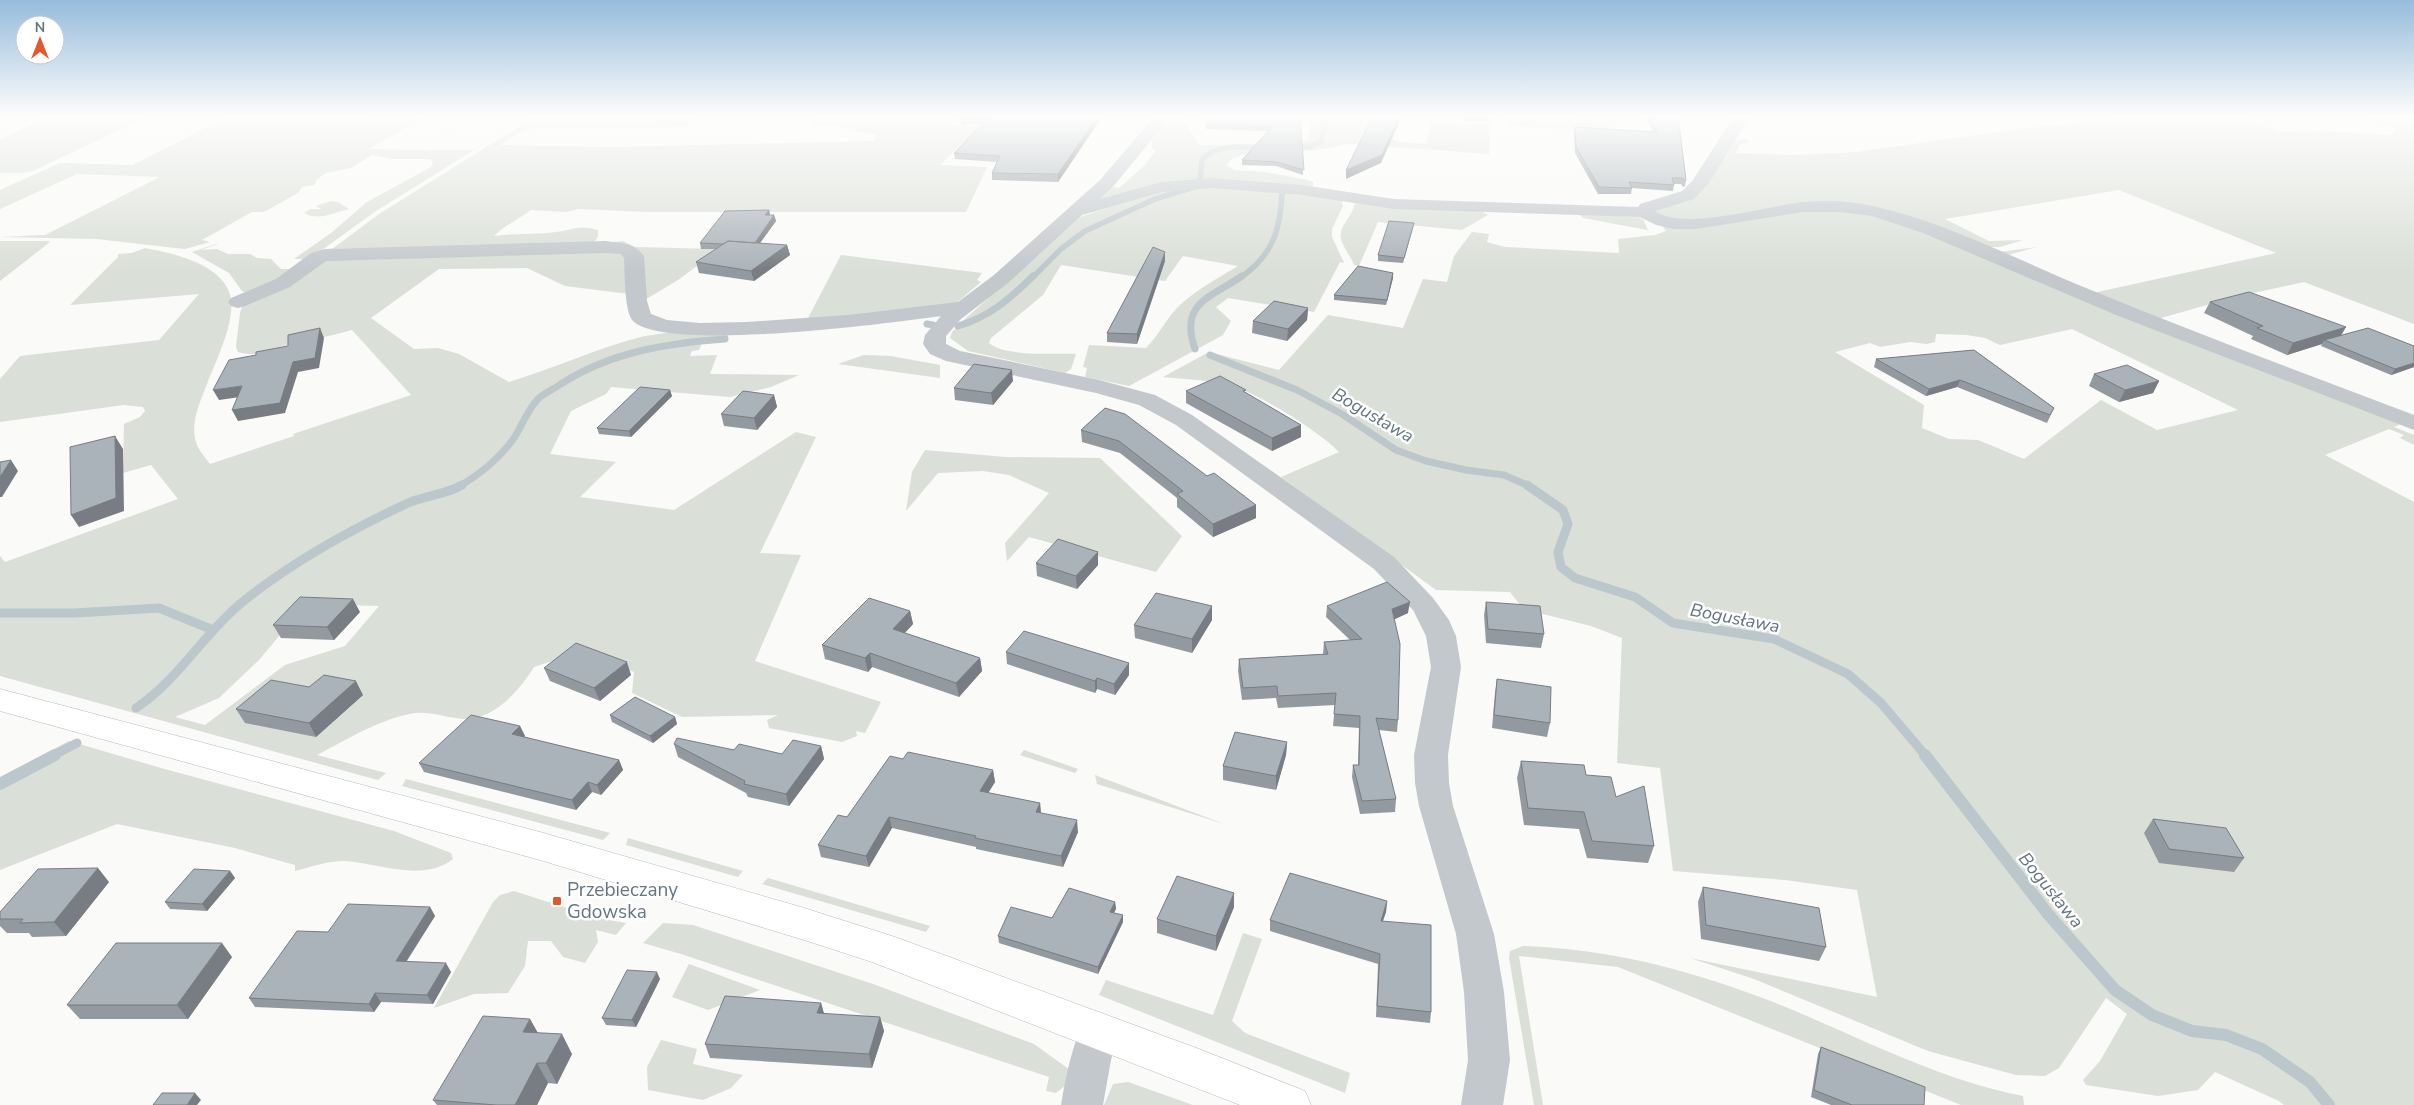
<svg xmlns="http://www.w3.org/2000/svg" width="2414" height="1105" font-family="'Nunito Sans',sans-serif">
<rect width="100%" height="100%" fill="#fafaf8"/>
<path fill="#dadfd7" fill-rule="evenodd" d="M 0,116 L 138,118 L 140,120 L 33,171 L 23,173 L 0,173 L 0,139 L 47,118 Z
M 263,116 L 410,121 L 425,116 L 369,149 L 418,150 L 475,116 L 419,150 L 473,150 L 529,116 L 376,211 L 283,278 L 246,293 L 242,291 L 229,273 L 192,252 L 216,244 L 218,244 L 201,250 L 217,249 L 228,254 L 250,254 L 257,258 L 271,259 L 281,269 L 292,269 L 303,259 L 294,259 L 331,233 L 367,202 L 431,167 L 433,162 L 430,159 L 392,159 L 372,155 L 351,168 L 326,173 L 317,179 L 314,185 L 302,187 L 298,193 L 264,212 L 252,212 L 202,240 L 210,242 L 185,249 L 96,239 L 0,237 L 45,235 L 160,177 L 77,174 L 0,209 L 0,190 L 60,163 L 133,165 L 223,119 L 255,119 Z
M 536,116 L 694,116 L 686,127 L 811,126 L 819,116 L 951,116 L 950,125 L 980,126 L 974,132 L 985,134 L 974,141 L 965,140 L 940,165 L 987,167 L 966,212 L 649,212 L 578,209 L 567,212 L 531,210 C 519,219 505,225 494,236 C 515,233 535,235 556,232 C 574,230 577,224 598,230 L 598,236 L 593,245 L 332,249 L 379,214 ZM 836,126 C 850,127 862,134 876,134 L 875,141 L 612,147 L 501,145 L 518,133 L 532,128 Z
M 1172,116 L 1180,116 L 1199,145 L 1299,144 L 1308,140 L 1311,121 L 1304,116 L 1393,117 L 1389,137 L 1399,142 L 1426,144 L 1431,123 L 1490,125 L 1489,154 L 1349,144 L 1311,151 L 1248,153 L 1232,159 L 1226,165 L 1234,170 L 1265,172 L 1308,180 L 1313,182 L 1313,190 L 1215,181 L 1099,200 L 1114,187 L 1119,188 L 1145,165 L 1156,150 L 1152,149 L 1152,139 Z
M 1505,116 L 1611,121 L 1617,123 L 1609,123 L 1609,131 L 1509,126 Z
M 2148,116 L 2241,116 L 2278,132 L 2321,131 L 2392,135 L 2397,129 L 2365,116 L 2414,116 L 2414,324 L 2304,282 L 2235,297 L 2154,320 L 1999,252 L 2037,247 L 2008,255 L 2093,293 L 2276,253 L 2119,190 L 1945,219 L 1989,241 L 2023,240 L 2000,247 L 1988,247 L 1851,206 L 1684,222 L 1655,213 L 1655,210 L 1680,201 L 1733,141 L 1747,139 L 1749,143 L 1740,144 L 1735,153 L 1795,155 L 1856,152 L 2019,129 Z
M 1206,185 L 1341,199 L 1343,206 L 1332,229 L 1332,237 L 1344,263 L 1340,262 L 1314,312 L 1228,298 L 1216,307 L 1231,321 L 1223,335 L 1129,386 L 1085,377 L 1087,368 L 1083,367 L 1089,345 L 1146,348 C 1158,336 1165,321 1177,308 C 1195,290 1217,279 1238,266 L 1183,256 L 1165,281 L 1061,265 L 1043,295 L 991,338 L 989,343 C 1005,357 1054,353 1076,354 L 1071,369 L 1065,373 L 968,351 L 950,338 L 952,332 L 966,318 L 1080,217 L 1151,193 Z
M 331,201 L 338,202 L 349,209 C 333,213 318,221 304,213 L 310,209 L 321,209 L 316,206 Z
M 1355,201 L 1481,211 L 1488,215 L 1462,230 L 1378,222 L 1359,266 L 1354,265 C 1351,256 1343,248 1341,239 C 1338,225 1355,215 1355,201 Z
M 1835,208 L 1899,221 L 2405,422 L 2394,427 L 2414,435 L 2414,445 L 2400,438 L 2404,435 L 2389,429 L 2325,455 L 2414,502 L 2414,1105 L 2284,1105 L 2279,1101 L 2215,1072 L 2198,1090 L 2158,1096 L 2086,1085 L 2083,1080 L 2100,1061 L 2127,1014 L 2106,998 L 2059,1068 L 2045,1076 L 2016,1075 L 1928,1051 L 1754,979 L 1690,958 L 1877,997 L 1857,890 L 1785,880 L 1673,871 L 1660,768 L 1617,763 L 1622,638 L 1591,626 L 1523,609 L 1510,592 L 1436,590 L 1281,477 L 1339,452 C 1319,431 1255,391 1228,385 C 1207,380 1184,379 1163,377 L 1209,352 L 1279,370 L 1328,315 L 1403,328 L 1423,279 L 1447,282 L 1454,256 L 1472,232 L 1489,234 L 1487,242 L 1505,247 L 1619,253 L 1618,239 L 1655,235 L 1666,231 L 1662,226 ZM 2072,329 L 2238,410 L 2157,430 L 2101,400 L 2024,459 L 1978,440 L 1949,439 L 1922,428 L 1924,405 L 1835,352 L 1870,343 L 1880,347 L 1910,342 L 1927,344 L 1935,342 L 1936,334 L 1967,335 L 1985,338 L 2000,345 Z
M 1579,214 L 1638,217 L 1643,219 L 1648,230 L 1583,218 Z
M 0,241 L 47,241 L 50,242 L 0,281 Z
M 623,241 L 635,247 L 720,249 L 678,280 L 643,301 L 639,256 L 608,243 Z
M 145,248 C 173,253 227,265 231,300 C 234,325 216,361 207,384 C 200,402 190,423 196,442 C 198,450 206,458 210,464 L 294,436 L 293,434 L 411,395 L 352,330 C 331,336 309,340 287,345 C 269,349 258,358 238,352 L 236,347 L 240,313 L 243,304 L 324,257 L 602,249 L 626,254 L 629,294 L 565,286 L 527,268 L 439,269 L 371,318 L 414,349 L 438,348 L 459,354 L 509,382 C 552,369 593,350 637,338 C 670,330 706,331 741,332 L 747,335 L 729,334 L 726,342 L 702,343 L 699,350 L 692,351 L 690,356 L 717,355 L 710,374 L 799,375 L 771,387 L 730,397 L 611,387 L 606,394 L 571,411 L 550,454 L 616,462 L 580,497 L 674,510 L 796,432 L 816,437 L 760,553 L 801,555 L 755,661 L 881,702 L 865,733 L 856,731 L 857,736 L 842,742 L 769,728 L 767,720 L 778,715 L 682,717 L 632,693 L 634,672 L 580,652 L 534,667 C 520,690 494,720 464,719 C 448,718 430,711 415,713 C 379,719 348,739 317,755 L 386,773 L 378,780 L 0,676 L 0,556 L 5,562 L 178,499 L 151,465 L 123,473 L 124,424 L 140,417 L 145,411 L 143,407 L 124,405 L 0,422 L 0,379 L 20,356 L 159,340 L 199,294 L 70,305 L 118,257 L 118,254 L 132,253 ZM 306,604 L 379,606 L 345,646 L 285,665 L 205,725 L 175,717 L 219,698 L 259,660 Z
M 841,255 L 982,273 L 977,280 L 981,282 L 954,305 L 807,320 Z
M 864,355 L 891,356 L 940,365 L 940,378 L 838,364 Z
M 925,450 L 1005,457 L 1100,458 L 1182,536 L 1156,572 L 1029,537 L 1007,561 L 1005,543 L 1049,493 L 1009,475 L 983,471 L 938,473 L 906,511 L 912,472 Z
M 69,741 L 161,768 L 394,831 L 451,853 L 453,859 C 422,883 380,863 344,861 C 327,861 311,867 295,871 L 295,865 L 235,848 L 117,824 L 0,870 L 0,777 Z
M 1024,750 L 1078,769 L 1075,773 L 1020,755 Z
M 1095,775 L 1224,824 L 1097,784 Z
M 406,779 L 610,833 L 603,840 L 402,786 Z
M 628,838 L 743,871 L 738,877 L 626,845 Z
M 768,878 L 775,880 L 930,926 L 926,932 L 762,884 Z
M 514,891 L 598,918 L 626,923 L 616,935 L 596,930 L 598,942 L 585,963 L 563,957 L 551,941 L 528,941 L 525,966 L 508,993 L 474,994 L 434,1008 L 493,902 L 500,895 Z
M 663,923 L 693,925 L 873,984 L 1034,1044 L 1070,1070 L 1066,1085 L 1056,1093 L 1046,1091 L 1049,1077 L 681,954 L 643,943 Z
M 1243,933 L 1262,939 L 1232,1021 L 1245,1033 L 1350,1073 L 1345,1093 L 1099,995 L 1106,980 L 1213,1015 Z
M 1523,946 C 1608,949 1681,968 1760,997 C 1847,1030 1930,1078 2023,1096 L 2024,1105 L 1961,1105 L 1618,967 L 1519,956 L 1543,1105 L 1534,1105 L 1509,958 L 1510,951 Z
M 689,964 L 760,990 L 708,1010 L 672,997 Z
M 661,1040 L 697,1049 L 693,1064 L 743,1075 L 731,1088 L 703,1100 L 648,1090 L 647,1067 Z
M 1128,1082 L 1193,1105 L 1104,1105 L 1113,1084 Z"/>
<g fill="none" stroke-linecap="round" stroke-linejoin="round">
<path stroke="#bbc7cb" stroke-width="5.5" d="M 1291,148 L 1312,146 L 1321,141 L 1324,127 L 1319,116
M 1200,180 L 1202,160 C 1215,143 1247,147 1266,148
M 1032,278 L 1061,249 L 1085,231 L 1155,199 L 1194,187
M 1240,278 C 1273,255 1280,231 1282,193"/>
<path stroke="#bbc7cb" stroke-width="7" d="M 927,324 L 933,325
M 958,326 C 989,317 1010,299 1033,276
M 1195,349 C 1179,303 1210,298 1242,276
M 1210,355 L 1297,390 L 1342,414 L 1396,450 L 1426,461 L 1466,470 L 1504,475 L 1529,486
M 460,486 C 480,474 500,458 514,438 C 522,426 528,409 538,399 C 544,393 554,389 561,384 C 610,352 668,343 725,339"/>
<path stroke="#bbc7cb" stroke-width="9" d="M 1527,485 L 1563,510 L 1568,524 L 1558,552 L 1561,567 L 1575,578 L 1635,597 L 1673,623 L 1774,639 L 1848,674 L 1881,703 L 1926,756
M 0,613 L 75,613 L 159,608 L 213,630
M 136,708 C 178,680 202,636 240,604 C 290,563 350,530 408,503 C 426,495 445,495 462,485
M 52,756 L 77,743"/>
<path stroke="#bbc7cb" stroke-width="12" d="M 1925,755 L 2048,914 L 2115,990 L 2152,1015 L 2192,1031 L 2226,1035 L 2262,1049 L 2310,1082 L 2329,1105
M 0,784 L 55,755"/>
<g stroke="#b3babf" stroke-width="1">
<path id="secondary" d="M 0,689 L 540,832 L 801,907 L 895,937 L 1199,1049 L 1305,1091 L 1311,1105 L 1240,1105 L 872,962 L 801,939 L 540,860 L 0,711 Z"/>
</g>
<path fill="#c3c8cc" fill-rule="evenodd" d="M 1155,116 L 1171,116 L 1112,188 L 1100,199 L 1161,182 L 1212,178 L 1302,185 L 1394,199 L 1638,207 L 1640,204 L 1682,191 L 1693,180 L 1734,116 L 1750,116 L 1709,183 L 1694,199 L 1655,211 C 1686,232 1768,205 1805,202 C 1827,200 1851,201 1873,206 C 1949,223 2019,261 2091,290 C 2198,334 2306,374 2414,415 L 2414,430 L 2116,315 L 1923,233 L 1872,216 L 1840,212 L 1803,212 L 1696,229 L 1674,229 L 1656,225 L 1640,217 L 1394,209 L 1302,195 L 1212,188 L 1162,192 L 1082,215 L 1008,283 L 961,319 L 946,336 L 946,344 L 960,351 L 1099,380 L 1155,395 L 1192,415 L 1394,557 L 1433,598 L 1449,620 L 1456,636 L 1461,667 L 1448,755 L 1449,783 L 1453,806 L 1494,934 L 1504,992 L 1510,1060 L 1503,1105 L 1461,1105 L 1468,1060 L 1464,992 L 1456,934 L 1419,806 L 1415,783 L 1414,755 L 1431,667 L 1426,636 L 1413,610 L 1374,569 L 1176,425 L 1139,405 L 1096,393 L 946,361 L 930,354 L 923,344 L 925,335 L 941,316 C 891,323 665,353 633,321 C 624,312 625,271 624,258 L 621,254 L 605,253 L 326,261 L 290,287 L 245,306 L 238,308 L 231,306 L 228,302 L 231,298 L 276,279 L 311,253 L 325,249 L 605,241 C 620,243 634,242 644,256 L 647,301 L 651,314 L 667,320 L 700,323 L 746,322 L 848,315 L 958,302 L 994,275 L 1100,180 Z
M 1099,1013 L 1113,1018 L 1119,1031 L 1111,1060 L 1103,1105 L 1061,1105 C 1066,1075 1072,1046 1085,1018 Z"/>
<use href="#secondary" fill="#fff" fill-rule="evenodd"/>
</g>
<path fill="#929a9f" d="M 961,116 L 1102,116 L 1102,117 L 1058,182 L 992,180 L 992,173 L 997,162 L 955,159 L 954,153 L 982,124 L 961,125 L 960,118 Z
M 1300,116 L 1303,175 L 1276,166 L 1242,165 L 1242,160 L 1268,131 L 1206,129 L 1206,124 Z
M 1461,116 L 1489,116 L 1488,121 L 1465,122 Z
M 1645,116 L 1678,116 L 1686,180 L 1685,186 L 1683,187 L 1681,184 L 1674,184 L 1673,191 L 1632,188 L 1631,194 L 1598,194 L 1575,153 L 1574,133 L 1575,127 L 1653,131 Z
M 1787,116 L 1800,116 L 1794,118 Z
M 769,210 L 770,215 L 774,215 L 776,221 L 760,243 L 787,245 L 790,255 L 754,281 L 699,273 L 696,262 L 716,249 L 701,249 L 700,243 Z
M 1413,228 L 1403,263 L 1378,261 L 1378,255 Z
M 1165,252 L 1165,261 L 1137,344 L 1107,342 L 1107,333 Z
M 1393,273 L 1393,278 L 1386,305 L 1334,300 L 1334,295 Z
M 2210,302 L 2341,335 L 2414,346 L 2414,367 L 2391,375 L 2321,346 L 2322,344 L 2287,355 L 2251,339 L 2253,336 L 2204,313 Z
M 1308,308 L 1307,320 L 1287,341 L 1252,333 L 1253,321 Z
M 1974,350 L 2054,408 L 2047,423 L 1957,387 L 1926,396 L 1874,367 L 1876,359 Z
M 2094,374 L 2159,381 L 2153,393 L 2119,402 L 2089,386 Z
M 1013,381 L 993,405 L 955,400 L 954,388 Z
M 670,390 L 672,396 L 631,437 L 599,434 L 597,428 Z
M 1186,391 L 1246,393 L 1301,425 L 1301,437 L 1272,451 L 1186,403 Z
M 774,395 L 777,407 L 757,430 L 724,426 L 721,414 Z
M 1105,408 L 1207,476 L 1256,505 L 1256,518 L 1213,537 L 1177,507 L 1177,498 L 1120,453 L 1082,442 L 1081,430 Z
M 1098,552 L 1098,565 L 1077,589 L 1037,576 L 1036,563 Z
M 1486,602 L 1544,634 L 1541,648 L 1486,643 L 1484,615 Z
M 1327,606 L 1408,613 L 1394,619 L 1398,720 L 1397,732 L 1379,730 L 1396,799 L 1395,812 L 1360,814 L 1352,777 L 1353,765 L 1358,765 L 1359,728 L 1333,726 L 1335,705 L 1278,708 L 1276,698 L 1242,700 L 1238,671 L 1239,659 L 1323,654 L 1324,642 L 1350,640 L 1326,617 Z
M 910,611 L 913,624 L 905,633 L 980,658 L 982,671 L 959,697 L 872,667 L 868,672 L 825,659 L 822,645 Z
M 360,612 L 334,640 L 281,638 L 273,625 Z
M 1212,620 L 1192,653 L 1135,638 L 1134,625 Z
M 1006,652 L 1129,663 L 1129,675 L 1115,695 L 1097,689 L 1095,693 L 1007,664 Z
M 544,668 L 631,675 L 600,701 L 550,681 Z
M 1497,679 L 1550,723 L 1547,737 L 1492,728 L 1495,693 Z
M 309,687 L 363,695 L 316,737 L 245,723 L 236,709 Z
M 610,715 L 675,717 L 677,724 L 653,743 L 612,722 Z
M 520,726 L 525,736 L 524,737 L 619,760 L 623,770 L 601,795 L 592,792 L 576,810 L 424,772 L 419,763 Z
M 1287,742 L 1286,755 L 1276,790 L 1223,780 L 1223,766 Z
M 674,744 L 782,754 L 821,746 L 824,759 L 789,806 L 748,797 L 746,793 L 678,757 Z
M 903,759 L 993,770 L 995,782 L 988,793 L 1040,803 L 1041,813 L 1078,832 L 1063,867 L 976,849 L 976,847 L 892,828 L 869,867 L 821,857 L 818,845 L 847,817 Z
M 1521,761 L 1586,775 L 1616,797 L 1654,846 L 1648,863 L 1587,858 L 1579,829 L 1524,825 L 1517,778 Z
M 2153,819 L 2244,858 L 2234,872 L 2159,863 L 2144,833 Z
M 230,871 L 235,878 L 207,911 L 170,909 L 165,902 Z
M 109,882 L 66,936 L 32,937 L 29,933 L 7,933 L 0,926 L 0,919 Z
M 1703,887 L 1826,947 L 1819,961 L 1701,939 L 1698,902 Z
M 1387,901 L 1386,912 L 1383,921 L 1431,1012 L 1430,1023 L 1376,1017 L 1378,964 L 1270,931 L 1270,920 Z
M 1115,902 L 1116,909 L 1114,913 L 1123,915 L 1123,922 L 1098,974 L 999,943 L 998,936 L 1052,918 Z
M 430,907 L 435,916 L 407,961 L 451,972 L 433,1004 L 381,1002 L 374,1012 L 255,1007 L 249,998 L 328,932 Z
M 1234,907 L 1216,951 L 1157,933 L 1157,919 Z
M 232,957 L 188,1019 L 80,1019 L 67,1005 Z
M 660,979 L 636,1027 L 606,1025 L 602,1018 Z
M 821,1003 L 824,1014 L 880,1017 L 884,1031 L 872,1068 L 710,1058 L 705,1044 Z
M 530,1019 L 538,1033 L 572,1054 L 557,1084 L 548,1083 L 537,1105 L 437,1105 L 433,1100 Z
M 1821,1047 L 1924,1105 L 1831,1105 L 1811,1097 L 1818,1054 Z"/>
<path fill="#777d82" d="M 1098,116 L 1102,116 L 1102,117 L 1058,182 L 1058,174 Z
M 1400,116 L 1399,123 L 1381,163 L 1346,179 L 1346,170 Z
M 769,210 L 770,215 L 765,215 Z
M 774,215 L 776,221 L 755,250 L 754,244 Z
M 787,245 L 790,255 L 754,281 L 751,271 Z
M 1165,252 L 1165,261 L 1137,344 L 1137,334 Z
M 1393,273 L 1393,278 L 1386,305 L 1387,300 Z
M 1308,308 L 1307,320 L 1287,341 L 1288,329 Z
M 2346,327 L 2339,339 L 2324,340 L 2322,344 L 2287,355 L 2293,343 Z
M 320,328 L 324,338 L 319,368 L 298,372 L 285,413 L 238,421 L 232,410 L 293,362 Z
M 2414,363 L 2414,367 L 2391,375 L 2395,369 Z
M 1012,370 L 1013,381 L 993,405 L 991,393 Z
M 1960,380 L 1957,387 L 1926,396 L 1929,389 Z
M 2159,381 L 2153,393 L 2119,402 L 2125,390 Z
M 242,386 L 247,396 L 219,400 L 213,390 Z
M 670,390 L 672,396 L 631,437 L 629,431 Z
M 774,395 L 777,407 L 757,430 L 754,418 Z
M 1301,425 L 1301,437 L 1272,451 L 1272,438 Z
M 115,436 L 123,449 L 124,511 L 79,527 L 71,515 Z
M 11,460 L 18,471 L 2,497 L 0,497 L 0,477 Z
M 1256,505 L 1256,518 L 1213,537 L 1213,524 Z
M 1098,552 L 1098,565 L 1077,589 L 1076,576 Z
M 353,599 L 360,612 L 334,640 L 327,627 Z
M 1410,602 L 1408,613 L 1391,621 L 1392,609 Z
M 1212,606 L 1212,620 L 1192,653 L 1192,639 Z
M 910,611 L 913,624 L 896,642 L 893,629 Z
M 870,653 L 872,667 L 868,672 L 865,658 Z
M 980,658 L 982,671 L 959,697 L 956,683 Z
M 627,662 L 631,675 L 600,701 L 594,688 Z
M 1129,663 L 1129,675 L 1115,695 L 1114,684 Z
M 1097,678 L 1097,689 L 1095,693 L 1095,681 Z
M 356,681 L 363,695 L 316,737 L 309,723 Z
M 675,717 L 677,724 L 653,743 L 650,736 Z
M 520,726 L 525,736 L 517,744 L 512,734 Z
M 1287,742 L 1286,755 L 1276,790 L 1276,776 Z
M 821,746 L 824,759 L 789,806 L 786,794 Z
M 619,760 L 623,770 L 601,795 L 597,785 Z
M 993,770 L 995,782 L 982,803 L 980,791 Z
M 588,782 L 592,792 L 576,810 L 572,800 Z
M 1040,803 L 1041,815 L 1036,812 Z
M 889,817 L 892,828 L 869,867 L 866,856 Z
M 1077,820 L 1078,832 L 1063,867 L 1061,856 Z
M 98,868 L 109,882 L 66,936 L 54,922 Z
M 230,871 L 235,878 L 207,911 L 202,904 Z
M 1234,893 L 1234,907 L 1216,951 L 1216,936 Z
M 1387,901 L 1386,912 L 1379,931 L 1381,921 Z
M 1115,902 L 1116,909 L 1110,919 L 1110,912 Z
M 430,907 L 435,916 L 401,969 L 396,961 Z
M 1123,915 L 1123,922 L 1098,974 L 1098,967 Z
M 222,943 L 232,957 L 188,1019 L 177,1005 Z
M 446,963 L 451,972 L 433,1004 L 427,995 Z
M 657,972 L 660,979 L 636,1027 L 632,1020 Z
M 375,993 L 381,1002 L 374,1012 L 369,1004 Z
M 821,1003 L 825,1017 L 817,1013 Z
M 880,1017 L 884,1031 L 872,1068 L 869,1054 Z
M 530,1019 L 541,1039 L 523,1032 Z
M 562,1034 L 572,1054 L 557,1084 L 546,1063 Z
M 537,1063 L 548,1083 L 537,1105 L 515,1105 Z
M 195,1093 L 201,1100 L 197,1105 L 187,1105 Z"/>
<path fill="#aab3b9" stroke="#777d82" d="M 961,116 L 1098,116 L 1058,174 L 992,173 L 1000,156 L 954,153 L 988,118 L 960,118 Z
M 1209,116 L 1300,116 L 1304,170 L 1276,162 L 1242,160 L 1272,127 L 1206,124 Z
M 1373,116 L 1400,116 L 1382,155 L 1346,170 Z
M 1465,116 L 1489,116 L 1465,117 Z
M 1649,116 L 1678,116 L 1686,180 L 1684,181 L 1683,178 L 1672,178 L 1674,185 L 1629,182 L 1632,188 L 1599,187 L 1576,147 L 1575,127 L 1657,132 Z
M 769,210 L 765,215 L 774,215 L 755,243 L 728,241 L 724,244 L 700,243 L 725,211 Z
M 1389,221 L 1414,223 L 1404,258 L 1378,255 Z
M 728,241 L 787,245 L 751,271 L 696,262 Z
M 1153,247 L 1165,252 L 1137,334 L 1107,333 Z
M 1358,266 L 1393,273 L 1387,300 L 1334,295 Z
M 2249,292 L 2346,327 L 2293,343 L 2257,328 L 2263,326 L 2210,302 Z
M 1274,301 L 1308,308 L 1288,329 L 1253,321 Z
M 320,328 L 315,358 L 293,362 L 280,403 L 232,410 L 242,386 L 213,390 L 229,360 L 256,355 L 256,352 L 288,346 L 288,335 Z
M 2368,328 L 2414,346 L 2414,363 L 2395,369 L 2324,340 Z
M 1974,350 L 2054,408 L 2050,415 L 1960,380 L 1929,389 L 1876,359 Z
M 974,364 L 1012,370 L 991,393 L 954,388 Z
M 2127,365 L 2159,381 L 2125,390 L 2094,374 Z
M 1220,376 L 1246,390 L 1243,391 L 1301,425 L 1272,438 L 1186,391 Z
M 640,387 L 670,390 L 629,431 L 597,428 Z
M 743,391 L 774,395 L 754,418 L 721,414 Z
M 1105,408 L 1125,414 L 1207,476 L 1214,473 L 1256,505 L 1213,524 L 1177,494 L 1183,491 L 1119,441 L 1081,430 Z
M 115,436 L 116,498 L 71,515 L 70,447 Z
M 11,460 L 0,477 L 0,462 Z
M 1058,539 L 1098,552 L 1076,576 L 1036,563 Z
M 1387,582 L 1410,602 L 1392,609 L 1400,644 L 1398,720 L 1376,718 L 1396,799 L 1362,801 L 1353,765 L 1359,765 L 1360,716 L 1334,714 L 1336,693 L 1278,696 L 1277,686 L 1243,688 L 1239,659 L 1328,654 L 1324,642 L 1362,639 L 1327,606 Z
M 1156,593 L 1212,606 L 1192,639 L 1134,625 Z
M 300,597 L 353,599 L 327,627 L 273,625 Z
M 869,598 L 910,611 L 893,629 L 980,658 L 956,683 L 870,653 L 865,658 L 822,645 Z
M 1486,602 L 1540,606 L 1544,634 L 1488,629 Z
M 1024,631 L 1129,663 L 1114,684 L 1097,678 L 1095,681 L 1006,652 Z
M 576,643 L 627,662 L 594,688 L 544,668 Z
M 324,675 L 356,681 L 309,723 L 236,709 L 271,680 L 309,687 Z
M 1497,679 L 1551,687 L 1550,723 L 1494,715 Z
M 635,697 L 675,717 L 650,736 L 610,715 Z
M 471,715 L 520,726 L 512,734 L 619,760 L 597,785 L 588,782 L 572,800 L 419,763 Z
M 1235,732 L 1287,742 L 1276,776 L 1223,766 Z
M 677,738 L 734,750 L 739,744 L 782,754 L 793,740 L 821,746 L 786,794 L 744,784 L 745,781 L 674,744 Z
M 908,752 L 993,770 L 980,791 L 1040,803 L 1036,812 L 1077,820 L 1061,856 L 975,838 L 976,836 L 889,817 L 866,856 L 818,845 L 838,815 L 847,817 L 890,756 L 903,759 Z
M 1521,761 L 1584,765 L 1586,775 L 1611,777 L 1616,797 L 1644,786 L 1654,846 L 1592,841 L 1584,812 L 1528,808 Z
M 2153,819 L 2226,828 L 2244,858 L 2169,849 Z
M 98,868 L 54,922 L 20,923 L 23,919 L 0,919 L 0,912 L 38,869 Z
M 194,869 L 230,871 L 202,904 L 165,902 Z
M 1290,873 L 1387,901 L 1381,921 L 1431,925 L 1431,1012 L 1377,1006 L 1380,954 L 1270,920 Z
M 1177,876 L 1234,893 L 1216,936 L 1157,919 Z
M 1703,887 L 1819,908 L 1826,947 L 1706,925 Z
M 1069,888 L 1115,902 L 1110,912 L 1123,915 L 1098,967 L 998,936 L 1011,907 L 1052,918 Z
M 348,904 L 430,907 L 396,961 L 446,963 L 427,995 L 375,993 L 369,1004 L 249,998 L 297,931 L 328,932 Z
M 116,943 L 222,943 L 177,1005 L 67,1005 Z
M 627,970 L 657,972 L 632,1020 L 602,1018 Z
M 725,996 L 821,1003 L 817,1013 L 880,1017 L 869,1054 L 705,1044 Z
M 483,1016 L 530,1019 L 523,1032 L 562,1034 L 546,1063 L 537,1063 L 515,1105 L 496,1105 L 433,1100 Z
M 1821,1047 L 1925,1087 L 1924,1105 L 1852,1105 L 1814,1090 Z
M 162,1093 L 195,1093 L 187,1105 L 153,1105 Z"/>
<linearGradient id="sky" x2="0" y2="1"><stop stop-color="#96bcdc"/><stop offset="0.43" stop-color="#fdfdfc"/><stop offset="1" stop-color="#fdfdfc" stop-opacity="0"/></linearGradient>
<rect width="2414" height="271" fill="url(#sky)"/>
<rect fill="#e4572e" stroke="#fff" stroke-width="2" x="552" y="896" width="10" height="10" rx="2.5"/>
<g text-anchor="middle" dominant-baseline="central" stroke-width="5" stroke-linejoin="round" paint-order="stroke">
<g font-size="18" font-style="italic" fill="#60757c" stroke="#fff">
<text transform="translate(1373 415) rotate(30)">Bogusława</text>
<text transform="translate(1735 618) rotate(11)">Bogusława</text>
<text transform="translate(2051 890) rotate(51)">Bogusława</text>
</g>
<g font-size="19" fill="#657683" stroke="#fff" text-anchor="start">
<text x="567" y="890">Przebieczany<tspan x="567" dy="22">Gdowska</tspan></text>
</g>
</g>
<g transform="translate(40 40)"><circle r="24" fill="#ffffff" stroke="#c1c8cd"/>
<path d="M0-4L9 19L0 12L-9 19Z" fill="#e4572e"/>
<text y="-8" font-size="14" font-weight="bold" text-anchor="middle" fill="#657683">N</text>
</g>
</svg>
